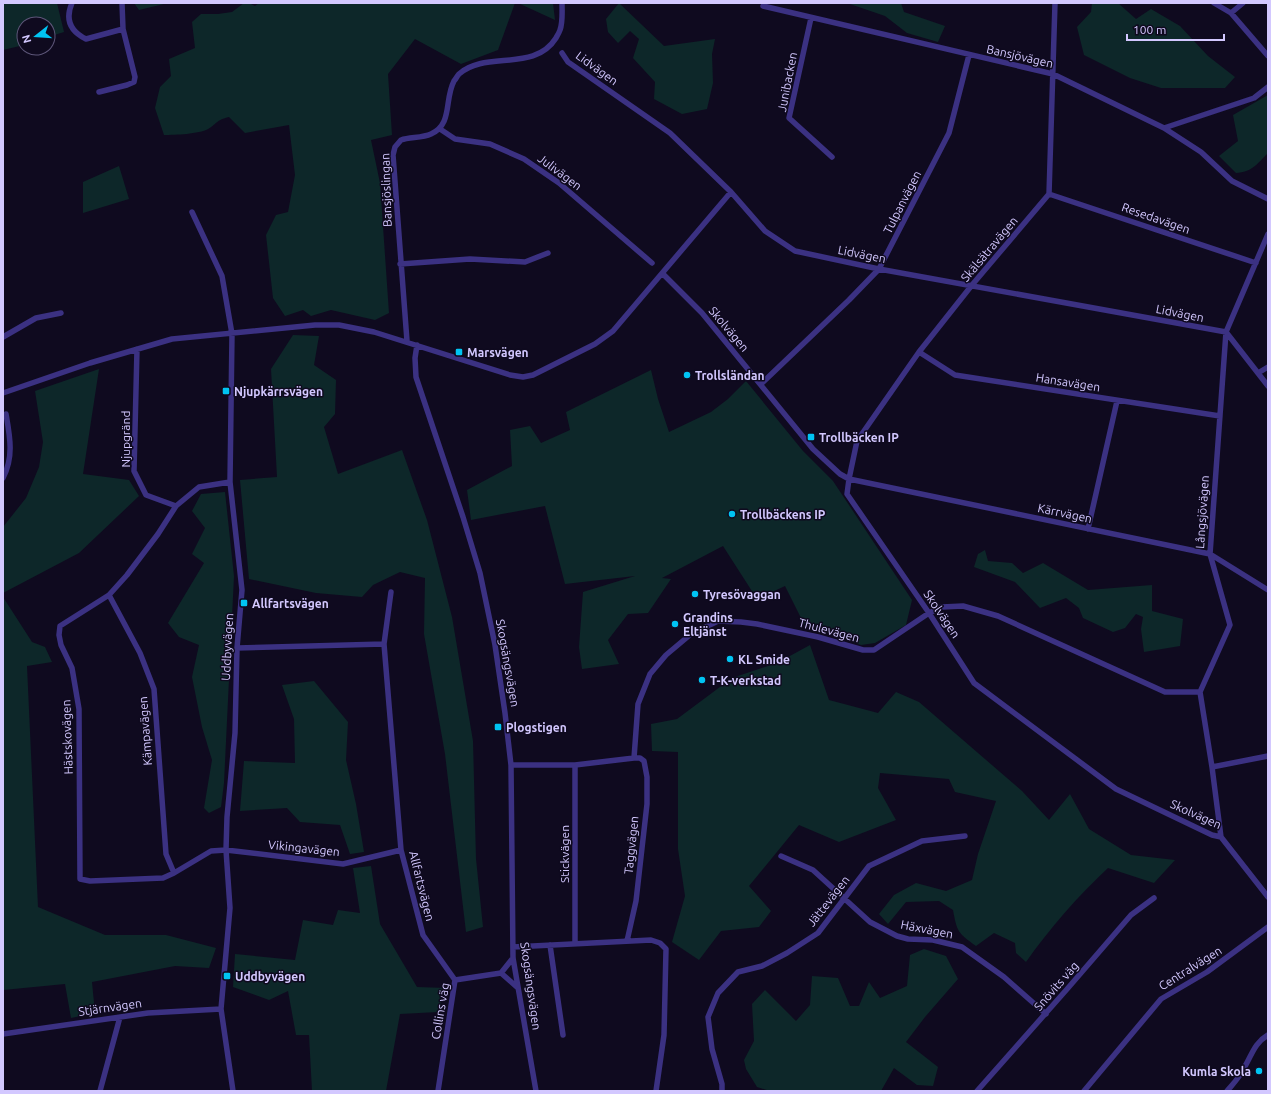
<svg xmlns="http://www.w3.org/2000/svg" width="1271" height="1094" font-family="Ubuntu,sans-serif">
<rect width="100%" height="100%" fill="#0f0a1f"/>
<path fill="#0d2729" d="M 3,3 L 57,3 L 64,32 L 48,37 L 48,24 L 24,24 L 24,45 L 3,50 Z
M 134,3 L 168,3 L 139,10 Z
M 244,3 L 249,3 L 255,6 L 259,3 L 515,3 L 498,50 L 461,64 L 415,39 L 388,74 L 392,135 L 371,140 L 380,183 L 389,313 L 375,320 L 331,310 L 311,316 L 303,310 L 285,316 L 273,298 L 266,235 L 276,215 L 288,212 L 295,175 L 289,125 L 245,133 L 229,117 C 216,120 218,123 208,129 C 199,134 175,135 164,135 L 155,108 L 160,87 L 171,76 L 169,59 L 195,48 L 192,22 L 201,14 L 218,14 L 232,12 Z
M 518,3 L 553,3 L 555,20 Z
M 619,3 L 664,46 L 715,39 L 712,54 L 713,83 L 707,109 L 682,114 L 654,99 L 655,82 L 633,58 L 639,39 L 630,31 L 618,43 L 608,32 L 606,19 Z
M 847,3 L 901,3 L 904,12 L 945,26 L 938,42 L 907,33 L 885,16 Z
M 1092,3 L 1118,3 L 1136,19 L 1151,9 L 1180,26 L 1208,56 L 1235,77 L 1225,88 L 1161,88 L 1130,78 L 1084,55 L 1077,27 L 1091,12 Z
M 1268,95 L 1268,153 C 1257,164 1252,172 1236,173 L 1219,156 L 1238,141 L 1233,115 Z
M 119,166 L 129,199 L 83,213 L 83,182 Z
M 293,335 L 319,336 L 314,365 L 336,380 L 335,414 L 324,427 L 338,474 L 402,450 L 427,520 L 452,617 L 473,741 L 476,859 L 483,927 L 466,932 L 445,754 L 424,634 L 425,578 L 400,572 L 373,585 L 362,597 L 316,593 L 249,579 L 240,480 L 277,477 L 271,369 Z
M 99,369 L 83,474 L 129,480 L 139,496 L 79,553 L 3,593 L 3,527 L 26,498 L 39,467 L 43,442 L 35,391 Z
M 651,370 L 658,399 L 669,432 L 711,412 L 728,399 L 746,381 L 803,451 L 833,481 L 912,600 L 906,625 L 875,643 L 861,645 L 804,624 L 785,586 L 757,599 L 723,546 L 662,578 L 671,579 L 648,613 L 628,614 L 608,640 L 619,664 L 582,669 L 579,647 L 583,592 L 635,576 L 565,584 L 545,506 L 471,520 L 467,490 L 512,466 L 510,430 L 530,426 L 541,443 L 570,430 L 566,412 Z
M 225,492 L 234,576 L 224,783 L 221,807 L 209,813 L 204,808 L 212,760 L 202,727 L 192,677 L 199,645 L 179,637 L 168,623 L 204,563 L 192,554 L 205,528 L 192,511 L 201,494 Z
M 985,550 L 988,561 L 1012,563 L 1023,573 L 1043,563 L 1088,590 L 1152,585 L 1152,611 L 1183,619 L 1180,646 L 1144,652 L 1141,629 L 1143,617 L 1136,614 L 1125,628 L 1113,632 L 1083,618 L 1079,608 L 1066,598 L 1040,608 L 1015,582 L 974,567 L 978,554 Z
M 3,597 L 32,642 L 45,647 L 52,662 L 27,666 L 38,907 L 105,935 L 166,935 L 216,948 L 209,968 L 175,966 L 92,982 L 95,1013 L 71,1018 L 65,984 L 3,990 Z
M 810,645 L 829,700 L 878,713 L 896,692 L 919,702 L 1022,791 L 1049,820 L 1070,794 L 1089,829 L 1131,855 L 1175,860 L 1154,883 L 1108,868 C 1078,896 1050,928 1026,962 L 1016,953 L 1015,943 L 994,933 L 976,946 C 958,933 957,932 953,910 L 939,901 L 906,902 L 888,924 L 879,914 L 894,895 L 916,883 L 946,891 L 972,880 L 978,854 L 996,801 L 955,792 L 949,779 L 880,773 L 878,788 L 896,820 L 839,842 L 799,825 L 749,886 L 771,911 L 759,927 L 721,931 L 699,960 L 672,942 L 685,896 L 678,849 L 678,752 L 652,751 L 651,724 L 677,719 L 732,678 L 777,663 Z
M 314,681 L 348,722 L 346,760 L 356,804 L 364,852 L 350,854 L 340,825 L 300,822 L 287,808 L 240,811 L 244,761 L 295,763 L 294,719 L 282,685 Z
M 371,866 L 380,924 L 417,987 L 446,988 L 438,1012 L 400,1014 L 386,1091 L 312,1091 L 309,1035 L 296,1035 L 288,991 L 269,1000 L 233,987 L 235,954 L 295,960 L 303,920 L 333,925 L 338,910 L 360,913 L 353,868 Z
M 924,949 L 946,956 L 958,979 L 925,1017 L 906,1042 L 938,1067 L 933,1086 L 917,1085 L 894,1068 L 881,1091 L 770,1091 L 757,1087 L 746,1069 L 744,1060 L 754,1041 L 752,1004 L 765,990 L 796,1021 L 810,1005 L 812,976 L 838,978 L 850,1006 L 859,1006 L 869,982 L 880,998 L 907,986 L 910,955 Z"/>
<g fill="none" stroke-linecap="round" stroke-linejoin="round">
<path stroke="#3b3182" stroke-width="5.5" d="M 72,3 C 65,19 70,31 86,39 L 123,29
M 1055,3 L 1049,194 L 972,285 L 919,352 L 857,441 L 849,479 L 847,494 L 929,613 L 974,683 L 1116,789 L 1212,835 L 1221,837 L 1268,897
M 1214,3 L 1231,13 L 1268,56
M 763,6 L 1053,74 L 1164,128 L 1201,152 L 1232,181 L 1268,199
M 1231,13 L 1243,3
M 811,18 L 789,118 L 832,157
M 562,53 L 568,62 L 670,133 L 731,192 L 765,231 L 795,251 L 879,269 L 1226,332 L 1268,386
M 99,92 L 127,85 L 134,82 L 135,77 L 123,29 L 122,3
M 1164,128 L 1254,98 L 1268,87
M 440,129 L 455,139 L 490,144 L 524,159 L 559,183 L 652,263
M 1049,194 L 1256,263
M 192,212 L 222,276 L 232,334 L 230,482 L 242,590 L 237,648 L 235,733 L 227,817 L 226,850 L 230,908 L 221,1009 L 233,1091
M 400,264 L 470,259 L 525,262 L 548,253
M 663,274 L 702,313 L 813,449 L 840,474 L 849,479 L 1210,554 L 1268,590
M 3,337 L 36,318 L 61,313
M 407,341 L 393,155 L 395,147 L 401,140 C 410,137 422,138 431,134 C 453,124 444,100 454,81 C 456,79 457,76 459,74 C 486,50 534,73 556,38 C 557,36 559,33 560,30 C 563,22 562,11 562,3
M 417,345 L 415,358 L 416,377 L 463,517 L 480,573 L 495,645 L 505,713 L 511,765 L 513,958 L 536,1091
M 137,349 L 134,471 L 146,495 L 176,506
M 919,352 L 955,375 L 1220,416
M 1258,373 L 1268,367
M 761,384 L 849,300 L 879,269 L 949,133 L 969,55
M 3,393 L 90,363 L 172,339 L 315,325 L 339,325 L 374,332 L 510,375 L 523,377 L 533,375 L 595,344 L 613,331 L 731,192
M 3,478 C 14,457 10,437 6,414
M 230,482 L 199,487 L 176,506 L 158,534 L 127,575 L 109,595 L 60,626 L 59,635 L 61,645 L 72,668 L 79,709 L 80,879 L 90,881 L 163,878 L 174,873 L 211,851 L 226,850 L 343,864 L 401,850
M 1088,529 L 1117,401
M 391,592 L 384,644 L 401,850 L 423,935 L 455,980
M 109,595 L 140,653 L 154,689 L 166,854 L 174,873
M 237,648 L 384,644
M 634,758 L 638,704 L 650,674 L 666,655 L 691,634 L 718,621 L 741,622 L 757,624 L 818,637 L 863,650 L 874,650 L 929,613 L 942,607 L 963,606 L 998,616 L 1165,692 L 1200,692
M 511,765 L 575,765 L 634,758 L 640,758 L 644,761 L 647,777 L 647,804 L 636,901 L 627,941
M 575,765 L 575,944
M 1212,767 L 1268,756
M 1221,837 L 1212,767 L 1200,692 L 1230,625 L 1210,554 L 1226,332 L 1268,234
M 781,856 L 813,870 L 870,922 L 897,936 L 908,939 L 933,940 L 962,947 L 1004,977 L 1046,1014
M 550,945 L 563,1035
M 513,947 L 651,940 L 660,943 L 666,949 L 664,1035 L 656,1091
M 501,973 L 513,958
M 3,1034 L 148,1013 L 221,1009
M 100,1091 L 120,1017
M 438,1091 L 455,980 L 501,973 L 518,988
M 722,1091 L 722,1084 L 712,1049 L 708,1017 L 718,993 L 738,972 L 762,966 L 787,953 L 818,933 L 869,866 L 922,841 L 965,836
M 977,1091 L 1068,988 L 1131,915 L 1154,898
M 1084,1091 L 1161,999 L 1207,972 L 1268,927
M 1227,1091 C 1233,1084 1240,1077 1244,1068 C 1252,1055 1254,1043 1268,1035"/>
</g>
<g fill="#00c4f3" stroke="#0f0a1f" stroke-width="1.5">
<rect x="455" y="348" width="8" height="8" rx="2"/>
<circle cx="687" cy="375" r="4"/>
<rect x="222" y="387" width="8" height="8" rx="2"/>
<rect x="807" y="433" width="8" height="8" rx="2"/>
<circle cx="732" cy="514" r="4"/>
<circle cx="695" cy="594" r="4"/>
<rect x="240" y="599" width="8" height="8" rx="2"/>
<circle cx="675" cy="624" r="4"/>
<circle cx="730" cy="659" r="4"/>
<circle cx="702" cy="680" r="4"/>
<rect x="494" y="723" width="8" height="8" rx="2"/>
<rect x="223" y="972" width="8" height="8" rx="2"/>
<circle cx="1259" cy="1071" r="4"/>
</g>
<g text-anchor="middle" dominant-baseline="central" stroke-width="3" stroke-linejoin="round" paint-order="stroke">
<g font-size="12" fill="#d3c8ff" stroke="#0f0a1f">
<text transform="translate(1020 56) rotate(13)">Bansjövägen</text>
<text transform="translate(597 68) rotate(36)">Lidvägen</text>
<text transform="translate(787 82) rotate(-79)">Junibacken</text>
<text transform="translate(560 172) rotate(37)">Julivägen</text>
<text transform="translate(386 190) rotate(-92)">Bansjöslingan</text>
<text transform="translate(902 202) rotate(-63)">Tulpanvägen</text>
<text transform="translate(1156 218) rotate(19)">Resedavägen</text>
<text transform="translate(989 249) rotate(-50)">Skälsätravägen</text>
<text transform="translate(862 254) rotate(11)">Lidvägen</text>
<text transform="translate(1180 313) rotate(11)">Lidvägen</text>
<text transform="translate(729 329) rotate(50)">Skolvägen</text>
<text transform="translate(1068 382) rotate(9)">Hansavägen</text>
<text transform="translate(125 439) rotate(-90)">Njupgränd</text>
<text transform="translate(1202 512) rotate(-86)">Långsjövägen</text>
<text transform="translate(1065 513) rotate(12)">Kärrvägen</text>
<text transform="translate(942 614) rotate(56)">Skolvägen</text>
<text transform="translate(829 630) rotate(15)">Thulevägen</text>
<text transform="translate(227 647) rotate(-87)">Uddbyvägen</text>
<text transform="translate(508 663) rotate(80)">Skogsängsvägen</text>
<text transform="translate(145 731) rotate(-94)">Kämpavägen</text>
<text transform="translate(67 737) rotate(-92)">Hästskovägen</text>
<text transform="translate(1196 814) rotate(24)">Skolvägen</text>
<text transform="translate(631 845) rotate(-84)">Taggvägen</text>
<text transform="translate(304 848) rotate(6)">Vikingavägen</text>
<text transform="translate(564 854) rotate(-90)">Stickvägen</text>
<text transform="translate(422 886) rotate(76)">Allfartsvägen</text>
<text transform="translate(828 901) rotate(-52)">Jättevägen</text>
<text transform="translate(927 929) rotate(11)">Häxvägen</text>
<text transform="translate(1190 968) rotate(-32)">Centralvägen</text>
<text transform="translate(531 986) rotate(82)">Skogsängsvägen</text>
<text transform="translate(1056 986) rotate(-49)">Snövits väg</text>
<text transform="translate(110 1007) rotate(-8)">Stjärnvägen</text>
<text transform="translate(440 1011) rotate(-80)">Collins väg</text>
</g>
<g font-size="12" font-weight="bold" fill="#d3c8ff" stroke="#0f0a1f" text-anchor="start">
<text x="467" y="352">Marsvägen</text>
<text x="695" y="375">Trollsländan</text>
<text x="234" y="391">Njupkärrsvägen</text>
<text x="819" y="437">Trollbäcken IP</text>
<text x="740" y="514">Trollbäckens IP</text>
<text x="703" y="594">Tyresövaggan</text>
<text x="252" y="603">Allfartsvägen</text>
<text x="683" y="617">Grandins<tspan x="683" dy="14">Eltjänst</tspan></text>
<text x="738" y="659">KL Smide</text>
<text x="710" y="680">T-K-verkstad</text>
<text x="506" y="727">Plogstigen</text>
<text x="235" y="976">Uddbyvägen</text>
<text x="1251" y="1071" text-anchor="end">Kumla Skola</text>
</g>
</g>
<rect width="1271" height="1094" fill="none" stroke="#d3c8ff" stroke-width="8"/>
<g transform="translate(36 36) rotate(253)"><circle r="19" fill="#0f0a1f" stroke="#5d5679"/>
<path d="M0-3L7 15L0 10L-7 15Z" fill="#00c4f3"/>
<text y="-6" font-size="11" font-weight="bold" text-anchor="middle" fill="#d3c8ff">N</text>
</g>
<path d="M1127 34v6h97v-6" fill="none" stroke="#d3c8ff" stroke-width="2"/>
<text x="1133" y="34" font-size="12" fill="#d3c8ff" stroke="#0f0a1f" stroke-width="3" paint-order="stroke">100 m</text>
</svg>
